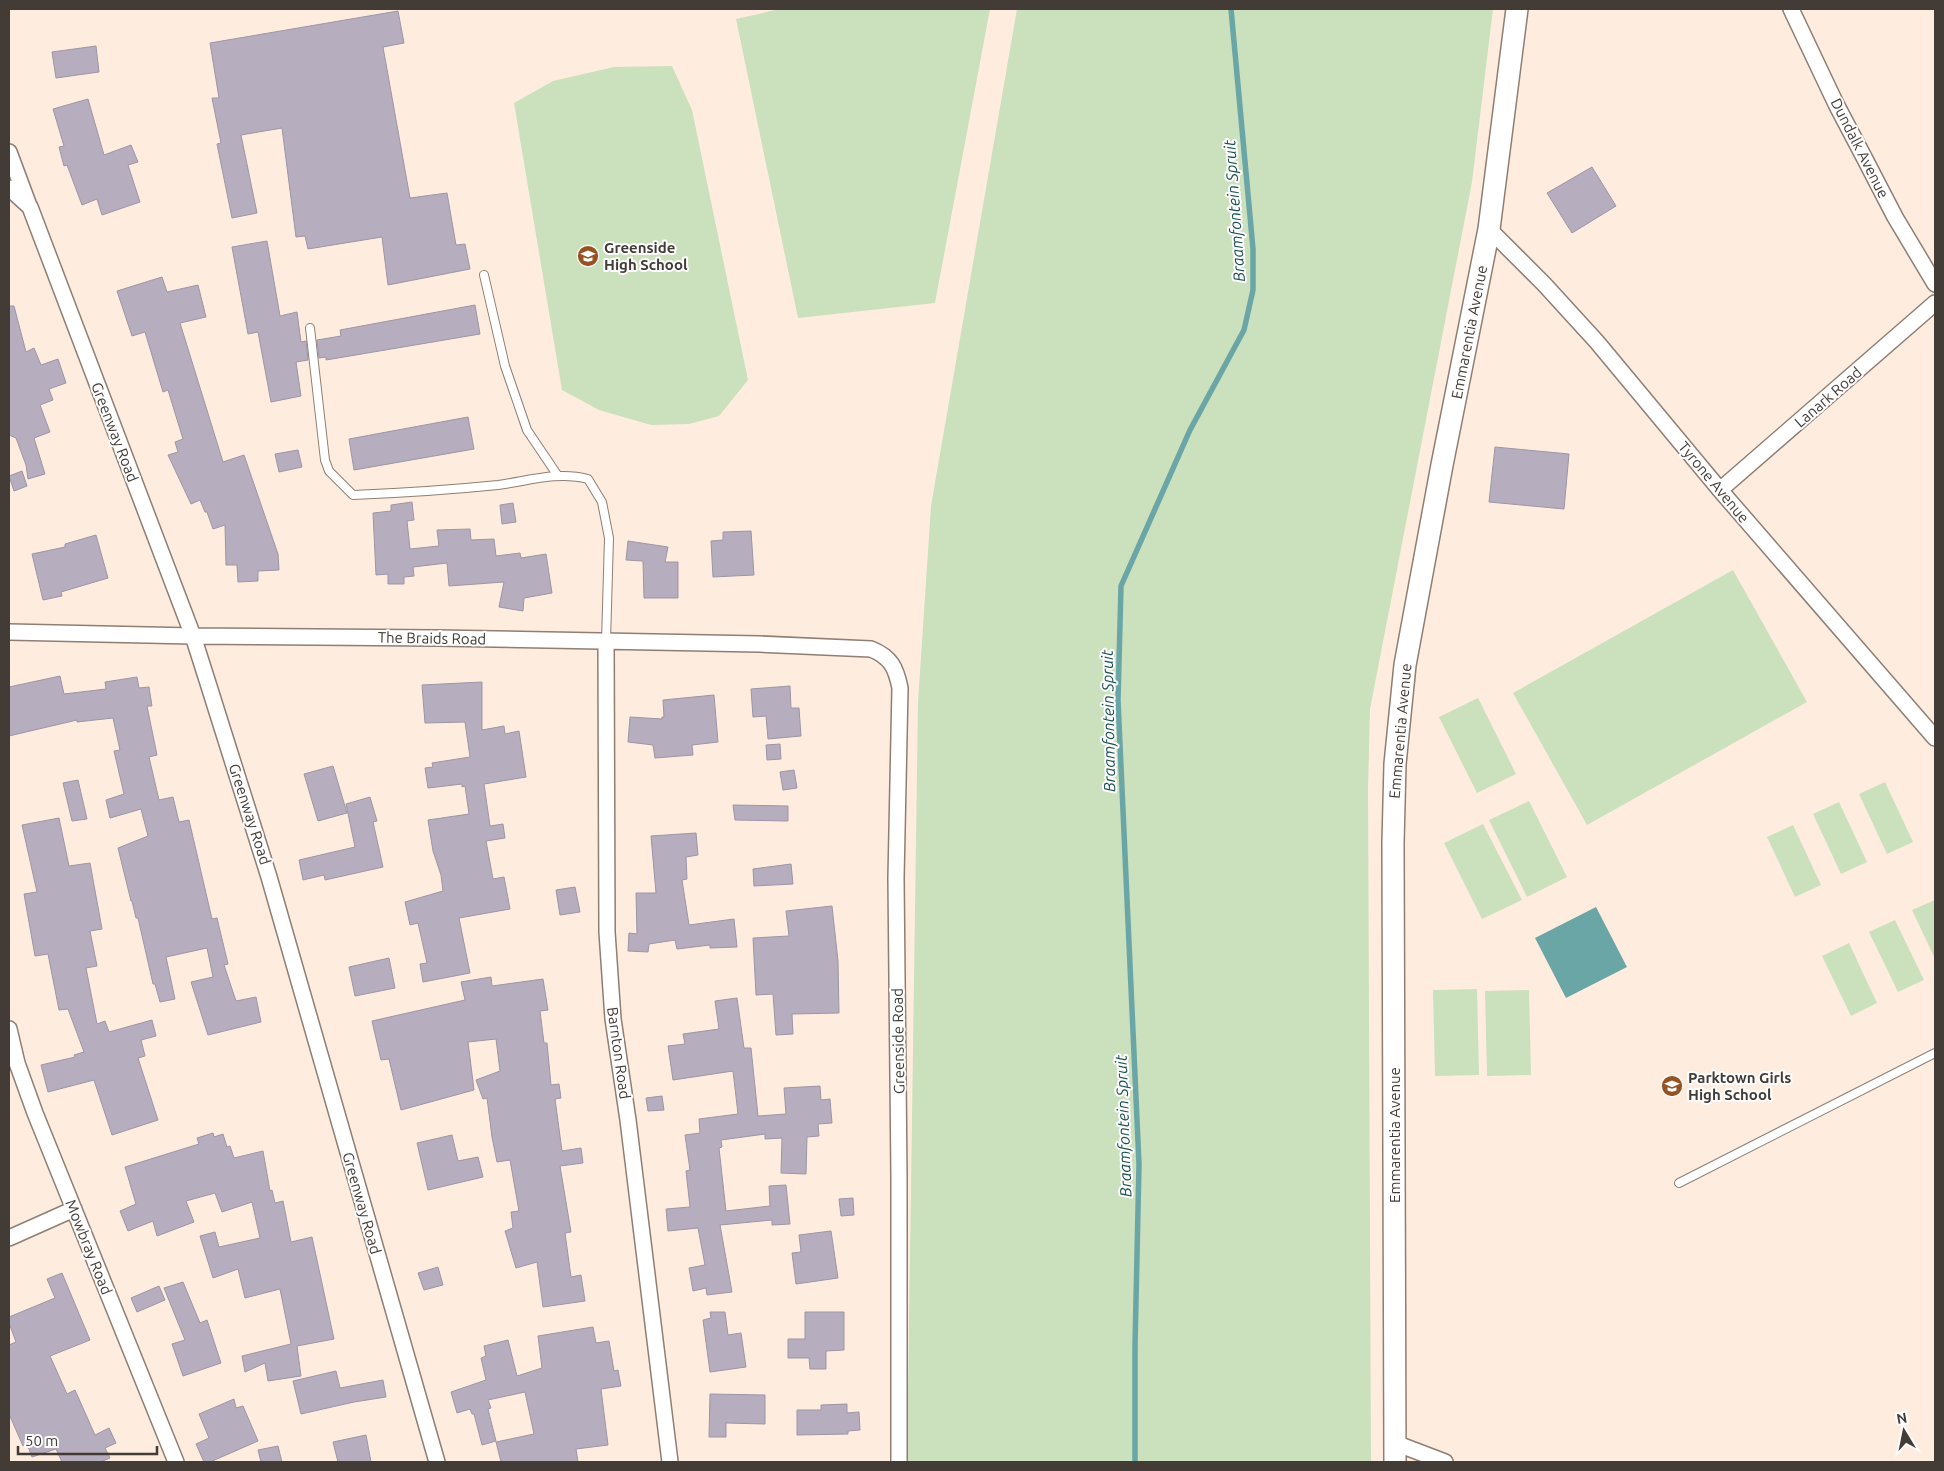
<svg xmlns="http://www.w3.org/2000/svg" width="1944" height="1471" font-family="Ubuntu,sans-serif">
<rect width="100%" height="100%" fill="#feeddf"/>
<path fill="#cbe0bd" d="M 780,9 L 990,9 L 935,303 L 798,318 L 736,19 Z
M 1017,9 L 1493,9 L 1472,182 L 1370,709 L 1368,789 L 1371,1462 L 907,1462 L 918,702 L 931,506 Z
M 672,66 L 692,110 L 748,380 L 719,416 L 689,424 L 651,425 L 599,410 L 562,390 L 514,103 L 553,81 L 614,67 Z
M 1733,570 L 1807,702 L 1587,825 L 1513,693 Z
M 1478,698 L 1516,774 L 1477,793 L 1439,717 Z
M 1885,782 L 1913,842 L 1887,854 L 1859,794 Z
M 1529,801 L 1567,877 L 1527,897 L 1489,820 Z
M 1839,802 L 1867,862 L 1841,874 L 1813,814 Z
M 1483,824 L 1522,900 L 1482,919 L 1444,843 Z
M 1793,825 L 1821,885 L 1795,897 L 1767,837 Z
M 1935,900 L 1935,959 L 1912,910 Z
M 1895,920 L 1924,980 L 1898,992 L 1869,932 Z
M 1849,943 L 1877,1003 L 1851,1016 L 1822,956 Z
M 1477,989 L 1479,1075 L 1435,1076 L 1433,990 Z
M 1529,990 L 1531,1075 L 1487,1076 L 1485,991 Z"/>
<path fill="#6ba6a7" d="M 1596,907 L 1627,967 L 1566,998 L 1535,938 Z"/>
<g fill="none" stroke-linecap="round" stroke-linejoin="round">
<path stroke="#6ba6a7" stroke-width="5.5" d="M 1135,1462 L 1135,1346 L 1139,1164 L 1118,700 L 1121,586 L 1190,430 L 1244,330 L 1253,290 L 1253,249 L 1231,9"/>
</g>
<path fill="#b6adbe" stroke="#9d95a6" d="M 398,11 L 404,43 L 383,47 L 410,198 L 447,193 L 456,245 L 465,244 L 470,269 L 388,285 L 382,237 L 308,249 L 305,236 L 296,237 L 282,128 L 241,135 L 257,213 L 232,218 L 217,144 L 221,143 L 212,98 L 219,98 L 210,43 Z
M 96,46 L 99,72 L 56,78 L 52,52 Z
M 88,99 L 104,155 L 131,145 L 138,162 L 128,165 L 140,202 L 102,215 L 97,199 L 82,205 L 67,165 L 64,166 L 59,147 L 64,146 L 53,109 Z
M 1592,167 L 1616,206 L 1572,233 L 1547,193 Z
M 267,241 L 280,316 L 297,312 L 301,342 L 306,341 L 308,360 L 296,362 L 301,396 L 271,402 L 258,332 L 248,334 L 232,247 Z
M 162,277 L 167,292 L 198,285 L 206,317 L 180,323 L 223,462 L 244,455 L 278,554 L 279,570 L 258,571 L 258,581 L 238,582 L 237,565 L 226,565 L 225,525 L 213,529 L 207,512 L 205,512 L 200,500 L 191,504 L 168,455 L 178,452 L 175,442 L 183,439 L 168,390 L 163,392 L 145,332 L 132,336 L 117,291 Z
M 475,305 L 480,334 L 326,360 L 326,357 L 319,358 L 317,340 L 341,336 L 340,330 Z
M 9,306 L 14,306 L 26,352 L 34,348 L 41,365 L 58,359 L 66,383 L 49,389 L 53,400 L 40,405 L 50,432 L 34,438 L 45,474 L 28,479 L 26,465 L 16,438 L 9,435 Z
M 468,417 L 474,449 L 354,470 L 349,439 Z
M 1495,447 L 1569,454 L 1564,509 L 1489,502 Z
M 298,450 L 302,467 L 279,472 L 275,454 Z
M 22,471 L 27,486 L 14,491 L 9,476 Z
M 412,502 L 414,520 L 407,521 L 410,549 L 439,546 L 437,530 L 470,529 L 471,540 L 494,539 L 496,556 L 520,553 L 521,558 L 546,554 L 552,593 L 524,598 L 523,611 L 499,607 L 504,582 L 449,586 L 447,563 L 413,567 L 414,576 L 404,577 L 404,584 L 388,584 L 388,574 L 376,575 L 373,513 L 391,511 L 391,505 Z
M 513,503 L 516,522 L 502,524 L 500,505 Z
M 751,531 L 754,575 L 713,577 L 711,541 L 723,540 L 723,532 Z
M 96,535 L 108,578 L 61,592 L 62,596 L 43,600 L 32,554 L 65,547 L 65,544 Z
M 628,541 L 668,547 L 665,562 L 678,562 L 678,598 L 644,598 L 643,561 L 626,560 Z
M 60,676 L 64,694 L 106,689 L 105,682 L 137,677 L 139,688 L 149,687 L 152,706 L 147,706 L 157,755 L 149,757 L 159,800 L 173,797 L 179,822 L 189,820 L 212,919 L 217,918 L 228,964 L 224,965 L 236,1001 L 256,997 L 261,1022 L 208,1035 L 191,982 L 213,977 L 207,948 L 166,957 L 175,999 L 160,1002 L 155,984 L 153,984 L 138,918 L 136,918 L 132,901 L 131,901 L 118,848 L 148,836 L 141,809 L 110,818 L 106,800 L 124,794 L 114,751 L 120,750 L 113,718 L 77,722 L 77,720 L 9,736 L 9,687 Z
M 482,682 L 482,730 L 504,726 L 505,734 L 519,731 L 526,777 L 484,784 L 490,826 L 503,824 L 505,838 L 486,841 L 493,879 L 504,877 L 510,909 L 459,918 L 470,973 L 423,982 L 420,964 L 427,963 L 418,923 L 410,925 L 405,902 L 443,891 L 441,875 L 433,851 L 428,820 L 469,814 L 465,786 L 462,787 L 462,784 L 428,788 L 425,768 L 433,767 L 432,763 L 470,757 L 465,722 L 425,723 L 422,685 Z
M 790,686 L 791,708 L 799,708 L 801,736 L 768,739 L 766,716 L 753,717 L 751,689 Z
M 714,695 L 718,742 L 692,745 L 693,755 L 655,758 L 653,745 L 628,742 L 630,717 L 662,719 L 662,717 L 664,717 L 663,700 Z
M 780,744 L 781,759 L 767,760 L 766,745 Z
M 333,766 L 347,813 L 318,821 L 304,774 Z
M 794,770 L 797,788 L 783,790 L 780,772 Z
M 78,780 L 87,819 L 72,821 L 63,783 Z
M 370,797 L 377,821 L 373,822 L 383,867 L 325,880 L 324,875 L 303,880 L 299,860 L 355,847 L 346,804 Z
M 733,805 L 788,806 L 788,821 L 735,820 Z
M 59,818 L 69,866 L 90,863 L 102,929 L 90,931 L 97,966 L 86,968 L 97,1024 L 105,1021 L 109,1032 L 152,1020 L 156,1036 L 141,1040 L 145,1056 L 138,1058 L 158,1120 L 112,1135 L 94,1080 L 48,1092 L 41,1065 L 75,1057 L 74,1055 L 84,1052 L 68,1009 L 59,1010 L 48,954 L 35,956 L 24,894 L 37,892 L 22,825 Z
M 696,833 L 698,855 L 686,857 L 687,879 L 682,880 L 689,925 L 734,919 L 737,947 L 710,948 L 710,945 L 677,949 L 675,940 L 649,944 L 648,952 L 628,951 L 629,933 L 637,934 L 636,893 L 656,893 L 651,836 Z
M 791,864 L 793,884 L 754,886 L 753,869 Z
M 575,887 L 580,912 L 560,915 L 556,890 Z
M 832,906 L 838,961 L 839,1013 L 792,1014 L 793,1034 L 776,1035 L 773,994 L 756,995 L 753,938 L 789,936 L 786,911 Z
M 389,958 L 395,988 L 355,996 L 349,967 Z
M 491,977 L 492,986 L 543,979 L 548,1010 L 540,1011 L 544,1043 L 547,1043 L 551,1085 L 559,1084 L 561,1098 L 555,1099 L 562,1151 L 581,1148 L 583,1163 L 560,1166 L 571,1232 L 565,1233 L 571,1277 L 581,1275 L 585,1301 L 543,1307 L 537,1262 L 516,1268 L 505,1231 L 513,1228 L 511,1212 L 519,1211 L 510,1160 L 497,1162 L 492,1137 L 487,1098 L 483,1099 L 476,1080 L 500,1071 L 496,1039 L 468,1042 L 474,1090 L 401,1110 L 389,1059 L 381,1060 L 372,1021 L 465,1000 L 461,982 Z
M 737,998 L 744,1048 L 751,1048 L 758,1116 L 786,1114 L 784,1088 L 820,1086 L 821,1100 L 830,1099 L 832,1123 L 818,1124 L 819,1136 L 807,1137 L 806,1174 L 781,1173 L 782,1138 L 765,1139 L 765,1134 L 721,1140 L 722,1147 L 719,1148 L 726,1211 L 770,1206 L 769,1186 L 786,1185 L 790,1224 L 772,1225 L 772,1220 L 720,1225 L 732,1292 L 707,1295 L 706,1288 L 693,1291 L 689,1268 L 705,1265 L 698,1228 L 668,1231 L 666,1209 L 690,1207 L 686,1171 L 690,1170 L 685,1135 L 700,1133 L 699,1119 L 738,1114 L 733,1071 L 673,1080 L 668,1046 L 685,1044 L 683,1034 L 719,1029 L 715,1001 Z
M 662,1096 L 664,1110 L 648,1111 L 646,1098 Z
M 213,1133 L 214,1137 L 223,1134 L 227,1147 L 230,1146 L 234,1158 L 263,1151 L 270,1191 L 272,1190 L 275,1203 L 283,1201 L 291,1242 L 312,1237 L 334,1339 L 297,1346 L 301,1376 L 268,1381 L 265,1363 L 245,1372 L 242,1356 L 291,1344 L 280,1289 L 245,1298 L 238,1269 L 213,1278 L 200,1236 L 215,1232 L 219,1247 L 260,1238 L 252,1202 L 222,1212 L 215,1193 L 186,1201 L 194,1222 L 157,1236 L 153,1221 L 128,1231 L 120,1211 L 136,1204 L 125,1167 L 199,1144 L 197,1138 Z
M 452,1135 L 458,1161 L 478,1157 L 483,1177 L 428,1190 L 417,1143 Z
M 853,1198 L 854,1215 L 841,1216 L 839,1199 Z
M 831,1231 L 838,1278 L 796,1284 L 792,1253 L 801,1252 L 799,1235 Z
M 438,1267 L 443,1285 L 424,1290 L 418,1273 Z
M 62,1273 L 90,1340 L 50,1356 L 67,1394 L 75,1390 L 95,1435 L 109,1428 L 116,1443 L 105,1448 L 110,1458 L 100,1462 L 62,1462 L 56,1449 L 32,1457 L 27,1444 L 23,1446 L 9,1414 L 9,1345 L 16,1342 L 9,1323 L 9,1317 L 55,1298 L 47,1279 Z
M 183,1282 L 200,1323 L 207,1320 L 221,1363 L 183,1376 L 172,1344 L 185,1340 L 164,1288 Z
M 159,1286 L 165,1300 L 137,1312 L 131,1298 Z
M 710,1312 L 725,1312 L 728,1335 L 741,1333 L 746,1367 L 710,1372 L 703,1320 L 711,1318 Z
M 805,1312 L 844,1312 L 844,1350 L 826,1351 L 826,1369 L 810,1369 L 809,1358 L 788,1358 L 788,1339 L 805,1339 Z
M 593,1327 L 596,1343 L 609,1341 L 614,1371 L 618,1370 L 621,1386 L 601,1389 L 608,1445 L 576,1449 L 578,1462 L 501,1462 L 496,1442 L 534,1434 L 525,1392 L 488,1400 L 491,1408 L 488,1409 L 496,1441 L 482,1445 L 474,1414 L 472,1414 L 470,1409 L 457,1413 L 451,1392 L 486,1380 L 481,1358 L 486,1356 L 484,1346 L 508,1340 L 517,1376 L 542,1368 L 538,1336 Z
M 336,1371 L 340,1388 L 383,1380 L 386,1397 L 354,1402 L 301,1414 L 293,1381 Z
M 710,1394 L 765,1395 L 765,1424 L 726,1423 L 726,1437 L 709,1437 Z
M 234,1399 L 236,1408 L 243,1406 L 258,1441 L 210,1462 L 204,1462 L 196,1444 L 209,1438 L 199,1414 Z
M 847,1404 L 847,1413 L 859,1412 L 860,1430 L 848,1431 L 848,1434 L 797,1435 L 797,1410 L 821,1410 L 821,1405 Z
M 366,1435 L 371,1462 L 338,1462 L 333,1442 Z
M 278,1446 L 282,1462 L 261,1462 L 258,1450 Z"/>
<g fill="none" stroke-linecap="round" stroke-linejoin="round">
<g stroke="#8e7e73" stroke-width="10">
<path id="lane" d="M 484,275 L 505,366 L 527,430 L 558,476
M 310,328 L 325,460 L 329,471 L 353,495 C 401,493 449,490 498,485 C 528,481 558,471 588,479 L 602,502 L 609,538 L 606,641
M 1679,1183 L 1935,1053"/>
</g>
<g stroke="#8e7e73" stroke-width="18">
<path id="street" d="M 1791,9 L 1836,104 L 1867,163 L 1895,217 L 1935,284
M 9,152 L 28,203
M 9,188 L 30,207 L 193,636 L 207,680 L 269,877 L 437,1462
M 1489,229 L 1544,284 L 1597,342 L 1720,490 L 1935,738
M 1720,490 L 1935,303
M 9,632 L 193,636 L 437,638 L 759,644 L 871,649 C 891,657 896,668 900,688 L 896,878 L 899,1177 L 899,1462
M 606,641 L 607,932 L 613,1019 L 628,1120 L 670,1462
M 9,1029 L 17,1063 L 35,1113 L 176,1462
M 9,1238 L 74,1209
M 1395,1443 L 1445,1462"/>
</g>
<g stroke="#8e7e73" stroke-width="24">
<path id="secondary" d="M 1395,1462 L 1393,843 L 1395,764 L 1405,665 L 1442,465 L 1489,229 L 1517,9"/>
</g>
<use href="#lane" stroke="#fff" stroke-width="8"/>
<use href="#street" stroke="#fff" stroke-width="15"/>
<use href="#secondary" stroke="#fff" stroke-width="21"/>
</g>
<defs>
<g id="school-disc" transform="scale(1.125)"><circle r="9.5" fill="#955322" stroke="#fdfdfd"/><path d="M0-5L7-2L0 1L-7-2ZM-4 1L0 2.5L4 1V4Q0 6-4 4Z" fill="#fff"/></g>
</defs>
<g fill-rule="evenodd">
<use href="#school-disc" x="588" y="256"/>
<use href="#school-disc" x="1672" y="1086"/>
</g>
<g text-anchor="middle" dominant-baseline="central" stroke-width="4" stroke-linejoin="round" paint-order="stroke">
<g font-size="15" fill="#423b36" stroke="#fdfdfd">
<text transform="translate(1860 148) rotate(63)">Dundalk Avenue</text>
<text transform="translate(1469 332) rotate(-79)">Emmarentia Avenue</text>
<text transform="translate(1828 397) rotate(-41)">Lanark Road</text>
<text transform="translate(115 432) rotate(69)">Greenway Road</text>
<text transform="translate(1714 482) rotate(50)">Tyrone Avenue</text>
<text transform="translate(432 638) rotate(1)">The Braids Road</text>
<text transform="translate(1400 731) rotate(-85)">Emmarentia Avenue</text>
<text transform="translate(250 814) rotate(72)">Greenway Road</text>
<text transform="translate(898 1041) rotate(-91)">Greenside Road</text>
<text transform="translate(619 1053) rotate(82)">Barnton Road</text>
<text transform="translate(1394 1135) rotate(-90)">Emmarentia Avenue</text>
<text transform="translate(362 1203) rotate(74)">Greenway Road</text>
<text transform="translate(89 1247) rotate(68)">Mowbray Road</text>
</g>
<g font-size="15" font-weight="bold" fill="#423b36" stroke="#fdfdfd" text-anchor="start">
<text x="604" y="247">Greenside<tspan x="604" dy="17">High School</tspan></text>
<text x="1688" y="1077">Parktown Girls<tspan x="1688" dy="17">High School</tspan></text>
</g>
<g font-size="16" font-style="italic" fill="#1a4f50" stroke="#fdfdfd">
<text transform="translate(1234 211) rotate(-94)">Braamfontein Spruit</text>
<text transform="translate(1108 721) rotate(-91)">Braamfontein Spruit</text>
<text transform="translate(1123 1126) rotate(-92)">Braamfontein Spruit</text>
</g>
</g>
<rect width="1944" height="1471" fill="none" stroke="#423b36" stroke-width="20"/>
<g transform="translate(1904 1431) rotate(350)" stroke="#fdfdfd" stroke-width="4" paint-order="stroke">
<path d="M0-4L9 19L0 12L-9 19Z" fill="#423b36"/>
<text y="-8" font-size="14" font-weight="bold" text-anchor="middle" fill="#423b36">N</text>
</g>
<path d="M18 1446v8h139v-8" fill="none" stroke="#423b36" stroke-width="2.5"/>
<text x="25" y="1446" font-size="15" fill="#423b36" stroke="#fdfdfd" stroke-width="4" paint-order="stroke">50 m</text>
</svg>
